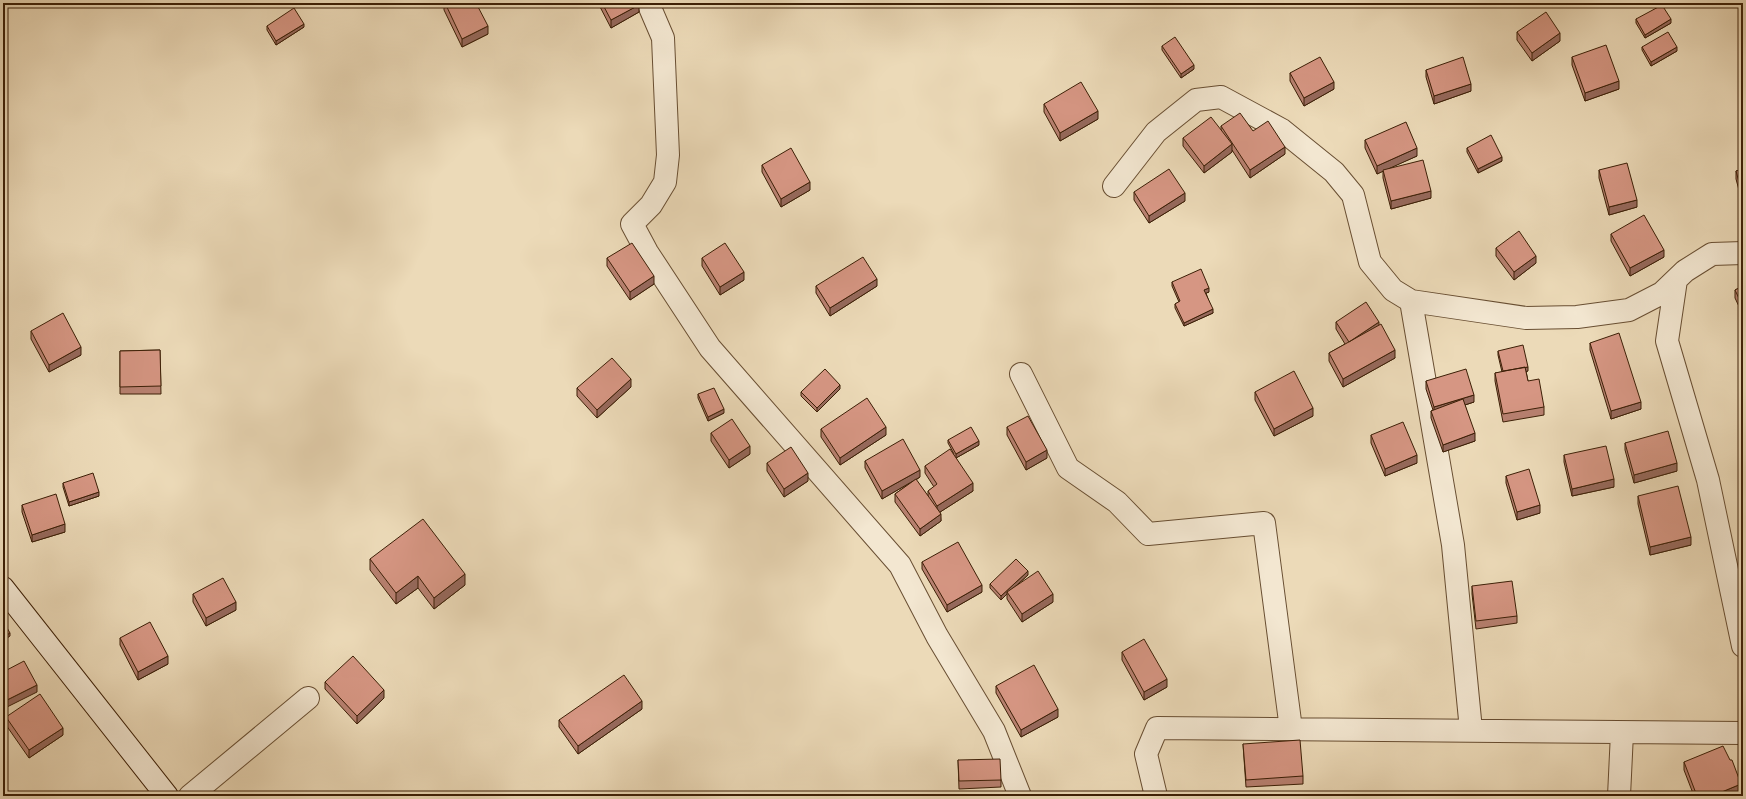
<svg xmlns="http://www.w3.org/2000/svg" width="1746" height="799" font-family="'EB Garamond',serif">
<rect width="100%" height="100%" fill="#ecdab8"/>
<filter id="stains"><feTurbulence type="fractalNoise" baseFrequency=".005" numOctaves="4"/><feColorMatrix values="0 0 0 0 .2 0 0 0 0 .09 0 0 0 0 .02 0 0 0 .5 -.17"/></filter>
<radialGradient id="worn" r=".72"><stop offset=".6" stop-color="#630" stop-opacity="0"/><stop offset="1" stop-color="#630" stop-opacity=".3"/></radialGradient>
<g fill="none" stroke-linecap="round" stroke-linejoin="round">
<g stroke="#684e32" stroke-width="24">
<path id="street" d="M 648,3 L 663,38 L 668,155 L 665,182 L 651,205 L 632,224 L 647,252 L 710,348 L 900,565 L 937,636 L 994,731 L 1020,796
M 1114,186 L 1156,132 L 1196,100 L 1221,97 L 1282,130 L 1334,172 L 1353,195 L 1370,262 L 1393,290 L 1411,301 L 1526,318 L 1577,317 L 1629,310 L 1662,293 L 1685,271 L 1712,254 L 1743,253
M 1676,280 L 1667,341 L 1708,480 L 1743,646
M 1411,301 L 1453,545 L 1471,730
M 1021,374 L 1068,468 L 1117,502 L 1148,534 L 1264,523 L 1291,729
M 190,796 L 308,698
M 1156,796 L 1146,754 L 1157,728 L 1743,733
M 1619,796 L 1622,733"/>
</g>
<g stroke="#3c1f06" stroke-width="24">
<path id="secondary" d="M 3,588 L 167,796"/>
</g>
<use href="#street" stroke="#f3e7d1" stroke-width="22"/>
<use href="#secondary" stroke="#f3e7d1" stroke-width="22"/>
</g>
<path fill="#b88171" stroke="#3c1f06" d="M 444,3 L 488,34 L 462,47 L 444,10 Z
M 598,3 L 638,3 L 639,12 L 611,28 Z
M 1636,19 L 1671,23 L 1645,38 L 1636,23 Z
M 267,26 L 304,27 L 276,45 L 267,30 Z
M 1517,32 L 1560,41 L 1532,61 L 1517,40 Z
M 1162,46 L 1194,69 L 1181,78 L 1162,50 Z
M 1642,47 L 1677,51 L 1651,66 L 1642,50 Z
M 1572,57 L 1619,89 L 1585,101 L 1572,65 Z
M 1426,70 L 1471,91 L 1434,104 L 1426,77 Z
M 1290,73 L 1334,89 L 1304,106 L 1290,81 Z
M 1044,104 L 1098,119 L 1060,141 L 1044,112 Z
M 1221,126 L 1285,154 L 1250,178 L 1232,150 L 1232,152 L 1204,173 L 1183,146 L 1183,138 L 1221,130 Z
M 1365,140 L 1417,156 L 1387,169 L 1431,198 L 1391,209 L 1383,178 L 1383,171 L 1377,174 L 1365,148 Z
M 1467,148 L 1502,161 L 1478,173 L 1467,152 Z
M 762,165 L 810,190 L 781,207 L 762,172 Z
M 1743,169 L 1743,205 L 1736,179 L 1736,171 Z
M 1599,170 L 1637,207 L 1609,215 L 1599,178 Z
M 1134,192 L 1185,201 L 1149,223 L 1134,200 Z
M 1611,234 L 1664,257 L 1630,276 L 1611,241 Z
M 1496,248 L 1536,263 L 1514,280 L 1496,256 Z
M 607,258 L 654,284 L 630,300 L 607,266 Z
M 702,258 L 744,280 L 720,295 L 702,266 Z
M 1172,282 L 1209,292 L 1206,293 L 1213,313 L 1184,326 L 1175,308 L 1175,304 L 1179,302 L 1172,286 Z
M 816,286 L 877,286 L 830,316 L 816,293 Z
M 1743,286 L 1743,315 L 1735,298 L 1735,290 Z
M 1336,322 L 1379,325 L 1395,358 L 1343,387 L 1329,361 L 1329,353 L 1345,344 L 1336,329 Z
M 31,331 L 81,355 L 49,372 L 31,339 Z
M 1590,343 L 1641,409 L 1611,419 L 1590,350 Z
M 160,350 L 161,394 L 120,394 L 120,351 Z
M 1498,351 L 1528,371 L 1526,371 L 1528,381 L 1544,407 L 1544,415 L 1503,422 L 1495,381 L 1495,373 L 1502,372 L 1498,355 Z
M 1426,381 L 1474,402 L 1465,405 L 1475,441 L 1443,452 L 1431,418 L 1431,411 L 1433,410 L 1426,389 Z
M 631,387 L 597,418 L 577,396 L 577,388 Z
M 840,389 L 817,412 L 801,396 L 801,392 Z
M 1255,392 L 1313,416 L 1274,436 L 1255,400 Z
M 698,394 L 724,413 L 708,421 L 698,398 Z
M 1007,427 L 1047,458 L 1026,470 L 1007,435 Z
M 821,429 L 886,435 L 840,465 L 821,437 Z
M 711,433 L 750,454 L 729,468 L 711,441 Z
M 1371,435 L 1417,463 L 1385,476 L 1371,443 Z
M 948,440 L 979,445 L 956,458 L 973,491 L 940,512 L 941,521 L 920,536 L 895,502 L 895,494 L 913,481 L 882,499 L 865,468 L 865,461 L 920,477 L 916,480 L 928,496 L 928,491 L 934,487 L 925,473 L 925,466 L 954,454 L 948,443 Z
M 1625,443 L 1677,471 L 1634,483 L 1625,450 Z
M 1564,455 L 1614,487 L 1572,496 L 1564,462 Z
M 767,463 L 808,481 L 784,497 L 767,471 Z
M 1506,476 L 1540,513 L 1517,520 L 1506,483 Z
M 63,483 L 99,496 L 69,506 L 63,487 Z
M 1638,496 L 1691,545 L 1650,555 L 1638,504 Z
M 22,505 L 65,532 L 32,542 L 22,512 Z
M 370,559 L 465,585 L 434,609 L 418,588 L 396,604 L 370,570 Z
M 922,562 L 982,592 L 947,612 L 922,569 Z
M 1028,575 L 1016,586 L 1053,602 L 1022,622 L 1007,599 L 1007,594 L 1001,600 L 990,588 L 990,584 Z
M 1472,586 L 1517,616 L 1517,623 L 1476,629 L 1472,594 Z
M 193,594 L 236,610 L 206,626 L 193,602 Z
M 120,638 L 168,664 L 138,680 L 120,645 Z
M 1122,652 L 1167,687 L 1144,700 L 1122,660 Z
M 325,682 L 384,698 L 357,724 L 325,689 Z
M 996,686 L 1058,717 L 1021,737 L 996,693 Z
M 642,709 L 578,754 L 559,727 L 559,720 Z
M 6,717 L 63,735 L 29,758 L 6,725 Z
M 1243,744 L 1303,776 L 1303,784 L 1246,787 Z
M 958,760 L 1001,780 L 1001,787 L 959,789 Z
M 1684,762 L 1741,792 L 1731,796 L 1694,796 L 1684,770 Z"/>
<path fill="#96695c" stroke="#3c1f06" d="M 639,5 L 639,12 L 611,28 L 611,20 Z
M 1671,19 L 1671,23 L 1645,38 L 1645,35 Z
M 304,24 L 304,27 L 276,45 L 276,41 Z
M 488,26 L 488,34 L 462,47 L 462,39 Z
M 1560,33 L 1560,41 L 1532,61 L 1532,53 Z
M 1677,47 L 1677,51 L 1651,66 L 1651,62 Z
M 1194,65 L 1194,69 L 1181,78 L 1181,74 Z
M 1619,81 L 1619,89 L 1585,101 L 1585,93 Z
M 1334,82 L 1334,89 L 1304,106 L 1304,98 Z
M 1471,84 L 1471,91 L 1434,104 L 1434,96 Z
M 1098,111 L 1098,119 L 1060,141 L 1060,133 Z
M 1232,144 L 1232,152 L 1204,173 L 1204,166 Z
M 1285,147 L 1285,154 L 1250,178 L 1250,170 Z
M 1417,148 L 1417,156 L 1377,174 L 1377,166 Z
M 1502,157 L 1502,161 L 1478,173 L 1478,169 Z
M 810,182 L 810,190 L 781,207 L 781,199 Z
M 1431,191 L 1431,198 L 1391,209 L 1391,201 Z
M 1185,193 L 1185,201 L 1149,223 L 1149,216 Z
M 1637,200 L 1637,207 L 1609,215 L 1609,207 Z
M 1664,250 L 1664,257 L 1630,276 L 1630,268 Z
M 1536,256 L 1536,263 L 1514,280 L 1514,272 Z
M 744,272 L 744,280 L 720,295 L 720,287 Z
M 654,276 L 654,284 L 630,300 L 630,292 Z
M 877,279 L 877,286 L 830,316 L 830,308 Z
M 1209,288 L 1209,292 L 1204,294 L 1204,290 Z
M 1213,309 L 1213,313 L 1184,326 L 1184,323 Z
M 1379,322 L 1379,329 L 1349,349 L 1349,342 Z
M 81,347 L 81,355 L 49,372 L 49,365 Z
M 1395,350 L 1395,358 L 1343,387 L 1343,379 Z
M 1528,367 L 1528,371 L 1504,377 L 1504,373 Z
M 631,379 L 631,387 L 597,418 L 597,410 Z
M 840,385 L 840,389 L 817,412 L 817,408 Z
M 1474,395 L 1474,402 L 1434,415 L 1434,407 Z
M 1641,402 L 1641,409 L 1611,419 L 1611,411 Z
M 1313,408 L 1313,416 L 1274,436 L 1274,429 Z
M 724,409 L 724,413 L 708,421 L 708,417 Z
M 886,427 L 886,435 L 840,465 L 840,458 Z
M 1475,433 L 1475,441 L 1443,452 L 1443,445 Z
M 979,441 L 979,445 L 956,458 L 956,454 Z
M 750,446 L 750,454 L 729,468 L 729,460 Z
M 1047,450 L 1047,458 L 1026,470 L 1026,462 Z
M 1417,455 L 1417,463 L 1385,476 L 1385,469 Z
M 1677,463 L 1677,471 L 1634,483 L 1634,475 Z
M 920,470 L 920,477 L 882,499 L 882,491 Z
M 808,473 L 808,481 L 784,497 L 784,489 Z
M 1614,479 L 1614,487 L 1572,496 L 1572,489 Z
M 973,483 L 973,491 L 937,514 L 937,506 Z
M 99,492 L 99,496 L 69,506 L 69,502 Z
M 1540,505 L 1540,513 L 1517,520 L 1517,512 Z
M 941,514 L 941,521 L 920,536 L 920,529 Z
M 65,524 L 65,532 L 32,542 L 32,535 Z
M 1691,537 L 1691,545 L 1650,555 L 1650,547 Z
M 1028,571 L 1028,575 L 1008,593 L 1007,592 L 1007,594 L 1001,600 L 1001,596 Z
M 465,574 L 465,585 L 434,609 L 434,598 Z
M 418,576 L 418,588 L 396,604 L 396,593 Z
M 982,585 L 982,592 L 947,612 L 947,605 Z
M 1053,594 L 1053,602 L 1022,622 L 1022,614 Z
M 236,602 L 236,610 L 206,626 L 206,618 Z
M 10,633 L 10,636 L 3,641 L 3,637 Z
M 168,656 L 168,664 L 138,680 L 138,672 Z
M 1167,679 L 1167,687 L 1144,700 L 1144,692 Z
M 37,685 L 37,692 L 3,709 L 3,702 Z
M 384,690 L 384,698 L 357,724 L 357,716 Z
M 642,701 L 642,709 L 578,754 L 578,746 Z
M 1058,709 L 1058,717 L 1021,737 L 1021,730 Z
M 63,728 L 63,735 L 29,758 L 29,750 Z
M 1741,784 L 1741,792 L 1731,796 L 1712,796 Z"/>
<path fill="#d69683" stroke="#3c1f06" d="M 445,3 L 476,3 L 488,26 L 462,39 Z
M 602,3 L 638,3 L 639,5 L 611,20 Z
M 1662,5 L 1671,19 L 1645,35 L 1636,19 Z
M 294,8 L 304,24 L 276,41 L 267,26 Z
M 1546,12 L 1560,33 L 1532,53 L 1517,32 Z
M 1668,32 L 1677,47 L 1651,62 L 1642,47 Z
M 1175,37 L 1194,65 L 1181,74 L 1162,46 Z
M 1606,45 L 1619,81 L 1585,93 L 1572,57 Z
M 1320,57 L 1334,82 L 1304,98 L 1290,73 Z
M 1463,57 L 1471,84 L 1434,96 L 1426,70 Z
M 1081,82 L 1098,111 L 1060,133 L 1044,104 Z
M 1240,113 L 1253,131 L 1268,121 L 1285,147 L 1250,170 L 1221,126 Z
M 1211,117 L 1232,144 L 1204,166 L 1183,138 Z
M 1406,122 L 1417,148 L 1377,166 L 1365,140 Z
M 1491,135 L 1502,157 L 1478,169 L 1467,148 Z
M 791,148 L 810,182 L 781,199 L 762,165 Z
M 1423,160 L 1431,191 L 1391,201 L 1383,170 Z
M 1627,163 L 1637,200 L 1609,207 L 1599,170 Z
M 1169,169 L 1185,193 L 1149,216 L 1134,192 Z
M 1743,169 L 1743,197 L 1736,171 Z
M 1644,215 L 1664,250 L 1630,268 L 1611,234 Z
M 1519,231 L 1536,256 L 1514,272 L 1496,248 Z
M 632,243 L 654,276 L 630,292 L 607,258 Z
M 725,243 L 744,272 L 720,287 L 702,258 Z
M 863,257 L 877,279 L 830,308 L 816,286 Z
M 1201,269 L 1209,288 L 1204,290 L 1213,309 L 1184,323 L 1175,304 L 1180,301 L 1172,282 Z
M 1743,286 L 1743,307 L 1735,290 Z
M 1366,302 L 1379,322 L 1349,342 L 1336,322 Z
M 63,313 L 81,347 L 49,365 L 31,331 Z
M 1381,324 L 1395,350 L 1343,379 L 1329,353 Z
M 1619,333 L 1641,402 L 1611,411 L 1590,343 Z
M 1523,345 L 1528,367 L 1503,371 L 1498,351 Z
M 160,350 L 161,386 L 120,387 L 120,351 Z
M 612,358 L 631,379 L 597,410 L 577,388 Z
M 1525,367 L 1528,381 L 1539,379 L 1544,407 L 1503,414 L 1495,373 Z
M 825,369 L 840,385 L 817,408 L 801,392 Z
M 1466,369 L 1474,395 L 1434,407 L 1426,381 Z
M 1294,371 L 1313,408 L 1274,429 L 1255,392 Z
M 714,388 L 724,409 L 708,417 L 698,394 Z
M 867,398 L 886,427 L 840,458 L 821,429 Z
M 1463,399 L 1475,433 L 1443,445 L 1431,411 Z
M 1028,416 L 1047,450 L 1026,462 L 1007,427 Z
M 732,419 L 750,446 L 729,460 L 711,433 Z
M 1403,422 L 1417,455 L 1385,469 L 1371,435 Z
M 971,427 L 979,441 L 956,454 L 948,440 Z
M 1668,431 L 1677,463 L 1634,475 L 1625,443 Z
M 903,439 L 920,470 L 882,491 L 865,461 Z
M 1606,446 L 1614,479 L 1572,489 L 1564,455 Z
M 791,447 L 808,473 L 784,489 L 767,463 Z
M 950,449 L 973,483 L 937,506 L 928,491 L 937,484 L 925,466 Z
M 1529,469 L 1540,505 L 1517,512 L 1506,476 Z
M 93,473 L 99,492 L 69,502 L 63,483 Z
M 916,479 L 941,514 L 920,529 L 895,494 Z
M 1678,486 L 1691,537 L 1650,547 L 1638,496 Z
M 56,494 L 65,524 L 32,535 L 22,505 Z
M 423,519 L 465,574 L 434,598 L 418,576 L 396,593 L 370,559 Z
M 958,542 L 982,585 L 947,605 L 922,562 Z
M 1016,559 L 1028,571 L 1001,596 L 990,584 Z
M 1038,571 L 1053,594 L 1022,614 L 1007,592 Z
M 223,578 L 236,602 L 206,618 L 193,594 Z
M 1512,581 L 1517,616 L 1476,621 L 1472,586 Z
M 3,621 L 10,633 L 3,637 Z
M 150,622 L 168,656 L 138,672 L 120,638 Z
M 1144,639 L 1167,679 L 1144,692 L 1122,652 Z
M 353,656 L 384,690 L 357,716 L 325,682 Z
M 24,661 L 37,685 L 3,702 L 3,672 Z
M 1034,665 L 1058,709 L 1021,730 L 996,686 Z
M 624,675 L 642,701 L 578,746 L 559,720 Z
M 40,694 L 63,728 L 29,750 L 6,717 Z
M 1300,740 L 1303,776 L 1246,780 L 1243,744 Z
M 1723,746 L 1730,760 L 1732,760 L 1741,784 L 1712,796 L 1697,796 L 1684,762 Z
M 1000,759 L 1001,780 L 959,781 L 958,760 Z"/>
<rect width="1746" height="799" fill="none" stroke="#ecdab8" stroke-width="16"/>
<rect x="4" y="4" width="1738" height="791" fill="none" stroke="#3c1f06" stroke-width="2"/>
<rect x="8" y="8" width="1730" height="783" fill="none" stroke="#3c1f06"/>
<rect width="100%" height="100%" filter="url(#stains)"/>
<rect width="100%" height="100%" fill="url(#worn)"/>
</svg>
